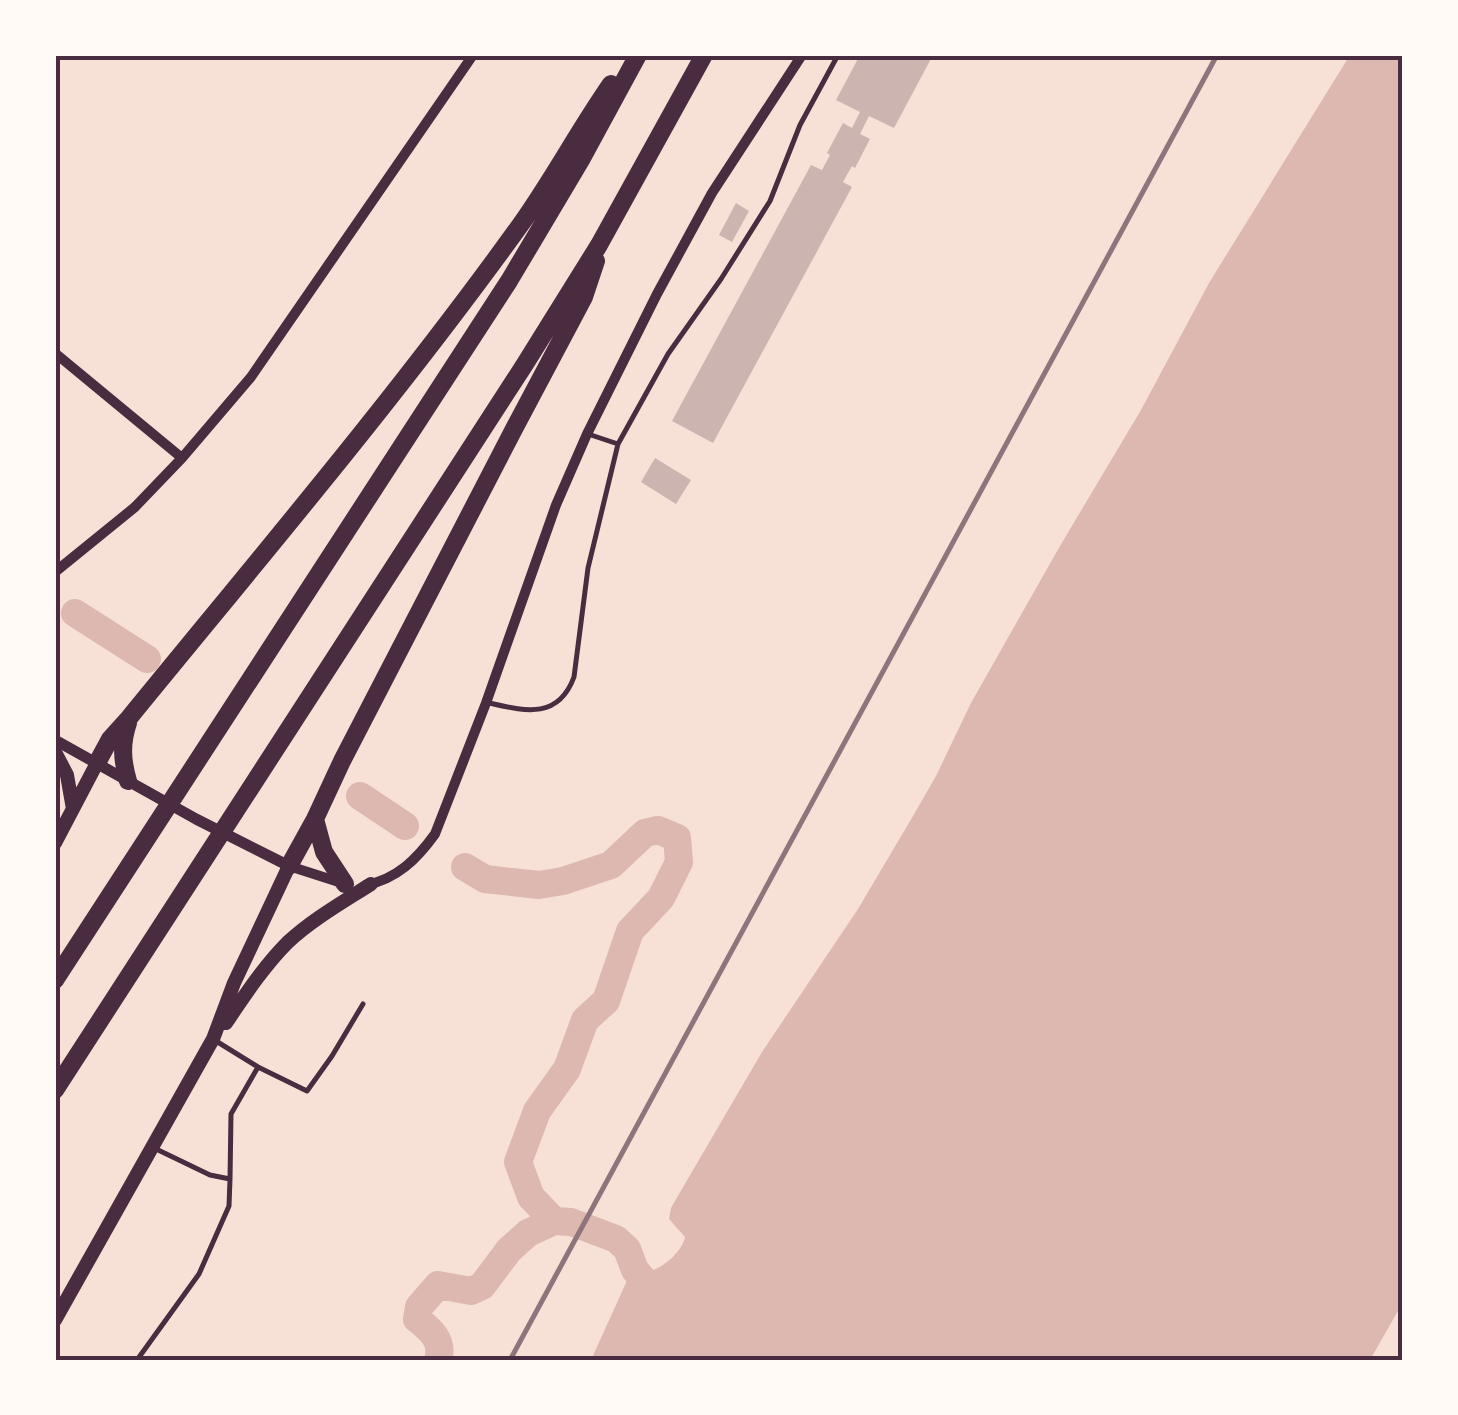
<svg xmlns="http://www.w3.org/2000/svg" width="1458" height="1415" font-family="Figtree,sans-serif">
<rect width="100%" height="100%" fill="#f7e1d7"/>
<path fill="#dcb8b0" d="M 1350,55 L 1403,55 L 1403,1302 L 1370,1360 L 591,1360 L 630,1274 L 639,1268 L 648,1272 C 663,1268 682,1252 685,1237 L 669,1219 L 671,1208 L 679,1194 L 762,1052 L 858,909 L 913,816 L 936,776 L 971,703 L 1060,546 L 1141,410 L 1209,283 Z"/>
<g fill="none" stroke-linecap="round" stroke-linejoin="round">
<path stroke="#dcb8b0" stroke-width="28" d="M 75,613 L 147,659
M 360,796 L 405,826
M 465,867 L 485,879 L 539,885 L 563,881 L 611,865 L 645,833 L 658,830 L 677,838 L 679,862 L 661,898 L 630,931 L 606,1001 L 585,1020 L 567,1069 L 537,1111 L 518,1162 L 531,1197 L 554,1221
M 438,1360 C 444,1341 431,1330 417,1319 L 419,1307 L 438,1285 L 471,1291 L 482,1286 L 509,1250 L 528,1233 L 554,1221 L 571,1222 L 616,1239 L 627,1249 L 635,1270 L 646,1283 L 662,1285"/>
</g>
<path fill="#ccb4b1" d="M 860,55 L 933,55 L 894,128 L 869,116 L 860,134 L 870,139 L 855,168 L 852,166 L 843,182 L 852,187 L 713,443 L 672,421 L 811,165 L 822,170 L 830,155 L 827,153 L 843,123 L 852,128 L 860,112 L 836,100 Z
M 736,203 L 749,211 L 732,242 L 719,235 Z
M 655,458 L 691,480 L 676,504 L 641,482 Z"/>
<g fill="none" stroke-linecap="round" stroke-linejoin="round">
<path stroke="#4a2c40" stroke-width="5" d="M 588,434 L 618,444
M 489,703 C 525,711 558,720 574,677 L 588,568 L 618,444 L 668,354 L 721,279 L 770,201 L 800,125 L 838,55
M 216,1041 L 258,1067 L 307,1091 L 332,1056 L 363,1004
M 154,1148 L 210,1175 L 230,1179 L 231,1114 L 258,1067
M 137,1360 L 199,1274 L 229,1206 L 230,1179"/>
<path stroke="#4a2c40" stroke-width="10" d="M 55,353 L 182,458
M 55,572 L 135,507 L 182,458 L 251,377 L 473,55
M 289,866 L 345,884
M 366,885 C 397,879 417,859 435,834 L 486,703 L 556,505 L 587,434 L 657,294 L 712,193 L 802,55"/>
<path stroke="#4a2c40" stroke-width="11" d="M 55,740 L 196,819 L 289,866"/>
<path stroke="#4a2c40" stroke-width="14" d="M 55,752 L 67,775 L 73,809
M 55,843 L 97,763
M 226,1023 C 245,995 264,966 288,942 C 313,919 343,902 371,884
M 55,1320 L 213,1039 L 234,983 L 289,866"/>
<path stroke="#4a2c40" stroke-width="18" d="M 128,723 C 121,744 122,760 128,781
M 97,763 L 110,739 L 129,718 C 262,555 398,395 521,224 C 553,179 579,130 611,84
M 315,819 L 324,852 L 345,884
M 289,866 L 315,819 L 342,761 L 515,427 L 584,297 L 596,261
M 55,980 L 509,281 L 581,160 L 638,55
M 55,1090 L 525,364 L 599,245 L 704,55"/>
<path stroke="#8f747c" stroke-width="5" d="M 510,1360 L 1217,55"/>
</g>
<rect width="1458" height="1415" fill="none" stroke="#fffaf5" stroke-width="115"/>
<rect x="58" y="58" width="1342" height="1300" fill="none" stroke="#4a2c40" stroke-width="4"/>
</svg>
